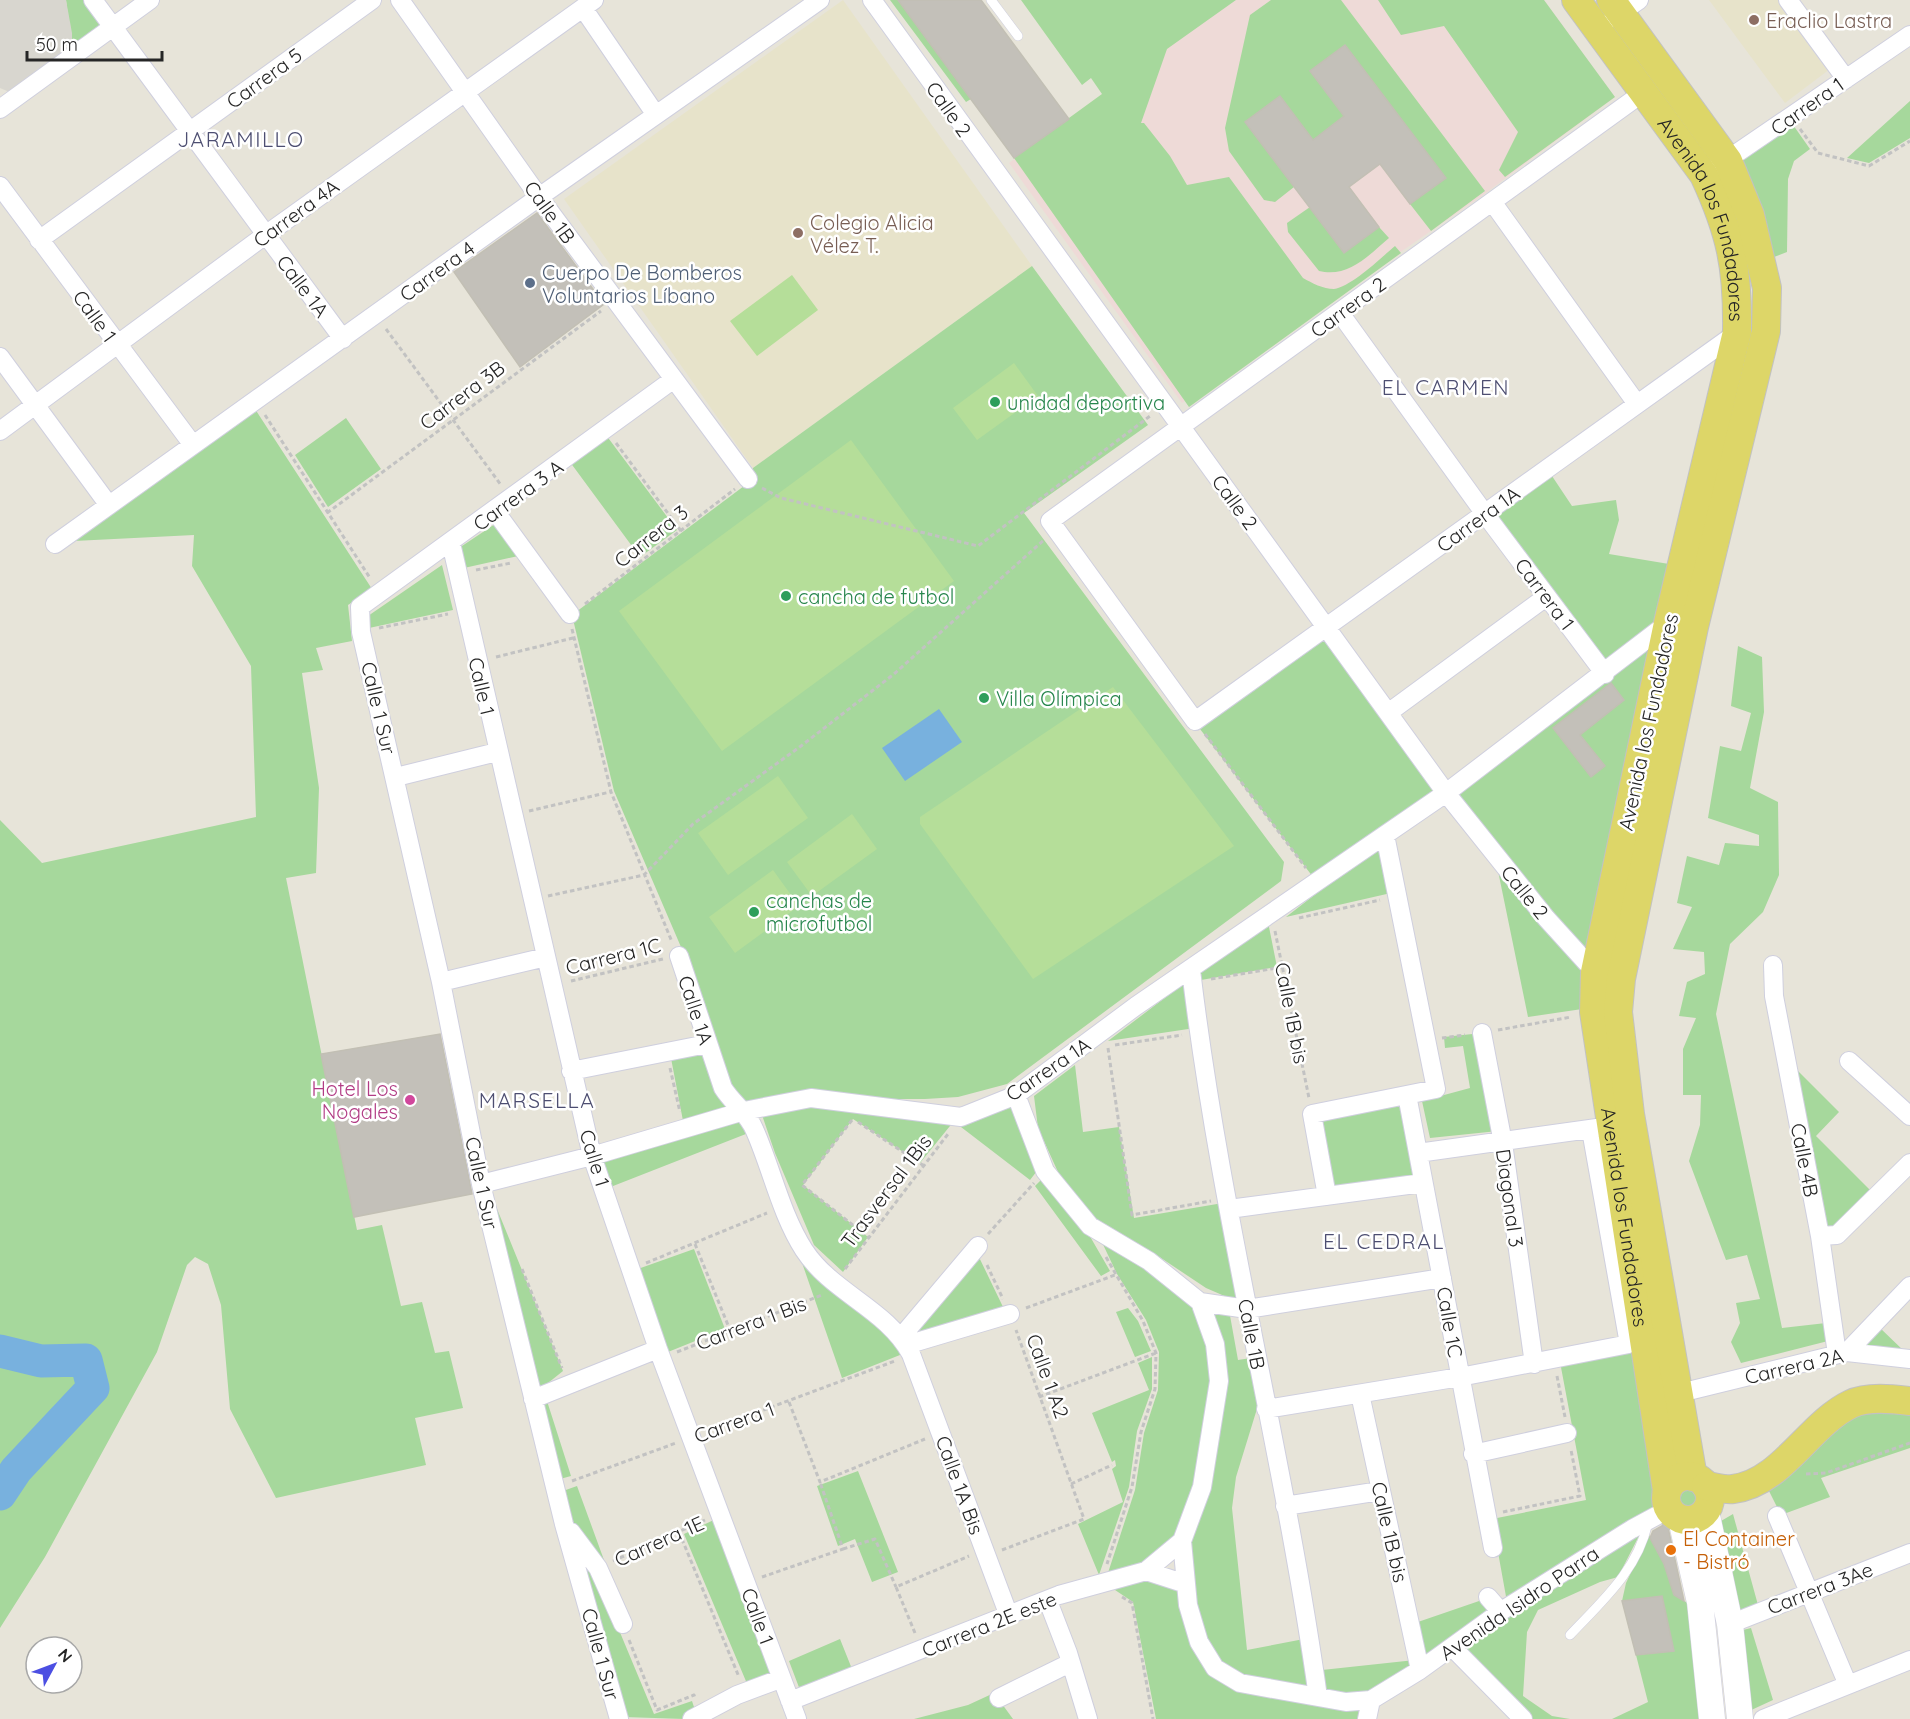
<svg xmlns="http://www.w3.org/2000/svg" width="1910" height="1719" font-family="Quicksand,sans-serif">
<rect width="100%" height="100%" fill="#e7e4d9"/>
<path fill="#e7e3ca" d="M 843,0 L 1032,266 L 753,468 L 564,199 Z
M 1709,0 L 1780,0 L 1830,69 L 1785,103 Z"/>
<path fill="#eedad7" d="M 1230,0 L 1544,0 L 1615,97 L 1483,195 L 1182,403 L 1009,163 Z"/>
<path fill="#a6d89c" d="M 66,0 L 88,0 L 104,24 L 72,48 Z
M 890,0 L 898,0 L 971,99 L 966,102 Z
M 1021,0 L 1236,0 L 1167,49 L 1141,123 L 1144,123 L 1170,156 L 1187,185 L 1229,177 L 1303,278 C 1312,283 1323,289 1334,289 C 1351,287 1382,257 1395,246 L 1401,253 L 1189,407 L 1014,158 L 1102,94 L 1091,78 L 1082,85 Z
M 1271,0 L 1341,0 L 1485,191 L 1431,231 L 1410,204 L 1445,177 L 1345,45 L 1310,71 L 1344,116 L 1313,140 L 1246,122 L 1344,253 L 1379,227 L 1389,238 C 1368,256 1348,278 1319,271 L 1288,232 L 1287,223 L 1310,207 L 1294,187 L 1275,202 L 1264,200 L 1229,151 L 1225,128 L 1250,15 Z
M 1378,0 L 1544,0 L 1615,97 L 1505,177 L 1499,170 L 1518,132 L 1444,26 L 1401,35 Z
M 1910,101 L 1910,138 L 1869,163 L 1847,158 Z
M 1791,122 L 1810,149 L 1794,161 L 1788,179 L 1787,252 L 1766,260 L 1732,162 Z
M 1032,266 L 1148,425 L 1024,513 L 1284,862 L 1281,881 L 1007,1084 L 958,1097 L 925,1099 L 890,1099 L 813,1089 L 746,1103 L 730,1094 L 684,954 L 614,791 L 572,615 L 748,483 L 753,468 Z
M 255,409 L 372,589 L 348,605 L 352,641 L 316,648 L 323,670 L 302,673 L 319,788 L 316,873 L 286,878 L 357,1230 L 382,1225 L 401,1306 L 422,1302 L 435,1353 L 449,1351 L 463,1408 L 415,1418 L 426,1465 L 276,1498 L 230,1409 L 221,1305 L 208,1264 L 195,1257 L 187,1265 L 157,1352 L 45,1557 L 0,1628 L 0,820 L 42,863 L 256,817 L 251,666 L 192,566 L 194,535 L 74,541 Z
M 346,418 L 381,469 L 328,507 L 295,455 Z
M 606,435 L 677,530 L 640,557 L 570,462 Z
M 1550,473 L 1572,506 L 1616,500 L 1619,520 L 1609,554 L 1675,565 L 1664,621 L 1606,665 L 1493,515 Z
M 498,522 L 523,555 L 464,568 L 459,548 Z
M 442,565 L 453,610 L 369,628 L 368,616 Z
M 1325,639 L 1436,789 L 1313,877 L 1200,729 Z
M 1656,640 L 1594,946 L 1579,949 L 1454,792 Z
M 1738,646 L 1762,657 L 1764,712 L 1750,788 L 1778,802 L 1779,875 L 1763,912 L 1730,944 L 1716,1014 L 1782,1328 L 1826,1323 L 1828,1341 L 1741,1363 L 1731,1342 L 1740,1323 L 1736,1303 L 1760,1299 L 1747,1255 L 1726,1260 L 1689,1161 L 1700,1125 L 1701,1095 L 1683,1095 L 1683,1049 L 1696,1018 L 1679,1016 L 1687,982 L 1705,974 L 1704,952 L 1673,949 L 1692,907 L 1677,903 L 1687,856 L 1719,865 L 1725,843 L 1759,846 L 1759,835 L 1708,818 L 1720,746 L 1741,751 L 1751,713 L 1731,706 Z
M 1379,845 L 1391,893 L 1286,917 Z
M 1497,866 L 1589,974 L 1589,1008 L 1528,1017 Z
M 1268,922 L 1277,967 L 1201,980 L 1199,971 Z
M 1187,981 L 1195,1028 L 1108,1041 Z
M 1482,1033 L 1498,1131 L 1430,1138 L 1422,1101 L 1470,1088 L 1463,1046 L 1445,1048 L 1444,1037 Z
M 705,1046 L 731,1105 L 684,1126 L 670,1053 Z
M 1790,1063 L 1839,1112 L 1816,1136 L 1874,1194 L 1854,1215 L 1822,1233 Z
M 1075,1065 L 1083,1132 L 1119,1127 L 1134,1218 L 1223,1203 L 1243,1304 L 1206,1288 L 1149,1250 L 1096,1221 L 1068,1190 L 1058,1172 L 1038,1128 L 1034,1096 Z
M 1013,1101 L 1040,1167 L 1030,1180 L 961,1127 L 966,1121 Z
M 808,1104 L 954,1121 L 920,1163 L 853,1119 L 803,1185 L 868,1237 L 843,1272 L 814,1245 L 775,1153 L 762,1115 Z
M 1403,1104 L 1417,1179 L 1328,1192 L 1316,1121 Z
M 742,1116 L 751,1132 L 608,1188 L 598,1159 Z
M 1043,1178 L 1088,1233 L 1110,1271 L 1101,1276 L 1035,1186 Z
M 491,1194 L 563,1371 L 538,1391 Z
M 1099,1236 L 1196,1304 L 1214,1362 L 1198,1483 L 1179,1537 L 1144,1567 L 1106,1579 L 1135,1490 L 1144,1433 L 1158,1390 L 1159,1352 L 1146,1320 L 1117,1274 Z
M 694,1249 L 725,1329 L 663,1354 L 635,1270 Z
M 977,1253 L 1004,1309 L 907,1342 Z
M 800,1257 L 889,1329 L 905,1353 L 842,1378 Z
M 1128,1308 L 1138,1321 L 1151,1351 L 1135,1357 L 1116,1312 Z
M 1206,1308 L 1229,1310 L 1238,1360 L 1251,1358 L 1260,1399 L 1236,1477 L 1232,1508 L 1247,1650 L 1304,1639 L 1314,1692 L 1241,1680 L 1218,1665 L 1202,1641 L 1185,1542 L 1223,1361 Z
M 1879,1327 L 1905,1352 L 1856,1349 Z
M 1638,1348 L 1661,1505 L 1507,1602 L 1492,1519 L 1586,1500 L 1560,1362 Z
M 1152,1357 L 1152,1389 L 1137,1431 L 1129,1487 L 1099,1575 L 1078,1524 L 1123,1502 L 1112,1469 L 1116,1466 L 1115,1460 L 1112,1462 L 1092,1413 L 1149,1390 L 1138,1363 Z
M 547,1401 L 571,1476 L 560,1479 L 540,1404 Z
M 1910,1405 L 1910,1448 L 1821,1478 L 1830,1497 L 1781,1515 L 1766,1485 L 1854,1407 Z
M 858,1471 L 898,1572 L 872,1582 L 855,1539 L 838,1546 L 817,1486 Z
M1676 1498a12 12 0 1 1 24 0a12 12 0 1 1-24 0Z
M 577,1486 L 604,1560 L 598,1562 L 571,1526 L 563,1491 Z
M 1733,1514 L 1758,1605 L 1740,1613 L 1721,1521 Z
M 718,1518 L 776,1676 L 748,1686 L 684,1534 Z
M 1645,1524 L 1618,1577 L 1600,1582 L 1538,1610 L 1527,1632 L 1523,1696 L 1552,1716 L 1570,1719 L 1532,1719 L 1461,1648 Z
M 1649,1535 L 1664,1564 L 1674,1595 L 1698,1609 L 1710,1719 L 1612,1719 L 1648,1702 L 1636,1655 L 1674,1651 L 1622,1601 L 1626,1583 Z
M 576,1548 L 594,1570 L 654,1714 L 692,1701 L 695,1710 L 685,1719 L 624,1717 Z
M 1145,1573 L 1184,1585 L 1213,1669 L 1364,1706 L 1358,1719 L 1156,1719 L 1133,1602 L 1106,1584 Z
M 1482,1600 L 1492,1612 L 1423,1662 L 1415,1623 Z
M 1751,1628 L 1773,1700 L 1747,1712 L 1739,1631 Z
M 840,1639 L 852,1669 L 800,1690 L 789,1661 Z
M 1415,1660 L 1417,1668 L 1370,1697 L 1323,1694 L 1322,1670 Z
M 994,1693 L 1013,1719 L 914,1719 L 968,1705 Z"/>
<path fill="#b5de99" d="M 792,275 L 818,310 L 757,356 L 730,321 Z
M 1014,363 L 1038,396 L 977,440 L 953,408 Z
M 851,440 L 954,581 L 722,751 L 619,611 Z
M 1113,687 L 1234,846 L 1033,979 L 920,824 L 920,817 Z
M 778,776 L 808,818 L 728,875 L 698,833 Z
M 852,814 L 877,849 L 812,896 L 787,862 Z
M 773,870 L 799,906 L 735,953 L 709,917 Z"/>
<path fill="#d8d6cf" d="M 0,0 L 66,0 L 72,33 L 72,48 L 12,93 L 0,88 Z"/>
<path fill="#78b1de" d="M 939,709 L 962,742 L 905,781 L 882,748 Z"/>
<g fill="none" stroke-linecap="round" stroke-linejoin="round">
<path stroke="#78b1de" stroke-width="33" d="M 0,1351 L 41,1361 L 86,1360 L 93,1388 L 16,1470 L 0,1494"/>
</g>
<path fill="#c3c0b9" stroke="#c2bfb4" stroke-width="1.5" d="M 898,0 L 981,0 L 1069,119 L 1014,158 Z
M 1345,45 L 1446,178 L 1410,204 L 1380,164 L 1349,187 L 1379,227 L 1344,253 L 1245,122 L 1280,96 L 1313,140 L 1344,116 L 1310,71 Z
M 537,213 L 604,304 L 520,367 L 454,272 Z
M 1611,683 L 1624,700 L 1580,735 L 1605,766 L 1591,777 L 1553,728 Z
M 440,1034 L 472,1194 L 354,1217 L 321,1054 Z
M 1667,1523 L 1684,1601 L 1674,1595 L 1664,1564 L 1650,1538 L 1653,1531 Z
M 1662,1596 L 1674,1651 L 1636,1655 L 1622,1601 Z"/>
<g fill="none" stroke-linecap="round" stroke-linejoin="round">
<g stroke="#cfcfde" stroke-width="10">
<path id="lane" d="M 991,0 L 1018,36
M 1570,1635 C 1602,1601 1638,1570 1648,1522"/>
</g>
<g stroke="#cfcfde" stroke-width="20">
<path id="street" d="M 93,0 L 343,339
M 400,0 L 539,197 L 748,479
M 872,0 L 1446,793 L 1546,918 L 1595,972 L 1602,974
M 1788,0 L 1846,79
M 583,8 L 656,115
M 1613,18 L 1639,0
M 1644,92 L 1050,521 L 1195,721 L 1738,332
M 0,109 L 150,0
M 1718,166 L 1910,35
M 0,186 L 193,445
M 1493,203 L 1637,404
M 39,240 L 372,0
M 1340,313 L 1485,514 L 1605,674
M 0,357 L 108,504
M 0,431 L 264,236 L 594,0
M 495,511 L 570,614
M 451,543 L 592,1156 L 658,1349 L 797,1719
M 55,544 L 539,197 L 820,0
M 1388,713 L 1546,597
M 396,777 L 497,752
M 679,956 L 723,1088 C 733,1104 748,1113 755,1131 C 772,1170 781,1214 804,1250 C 832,1293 887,1309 911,1354 L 1009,1616
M 1773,965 L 1774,996 L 1820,1236 L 1837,1354
M 1191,970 C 1220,1215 1284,1454 1318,1697
M 441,982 L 546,957
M 1482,1033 L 1503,1143 L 1534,1364
M 1849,1061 L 1910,1116
M 571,1071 L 707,1044
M 1016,1095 L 1045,1171 L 1090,1226 L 1149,1261 L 1200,1302 L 1247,1309 L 1442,1278
M 1407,1095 L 1493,1548
M 1418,1153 L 1604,1127
M 481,1184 L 592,1156 L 744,1111 L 811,1098 L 961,1117 L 1016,1095 L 1136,1006 L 1446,793 L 1668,623
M 1327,1196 L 1312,1114 L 1436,1089 L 1385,835
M 1229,1209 L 1423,1183
M 1820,1236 L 1837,1235 L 1910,1163
M 1200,1302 L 1215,1344 L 1219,1381 L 1202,1487 L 1182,1541 L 1188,1605 L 1199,1642 L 1215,1668 L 1240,1683 L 1346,1702 L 1371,1700 L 1420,1670 L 1503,1610 L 1632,1529 L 1669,1509
M 902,1336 L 978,1246
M 906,1345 L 1010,1314
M 1847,1352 L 1910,1286
M 1680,1393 L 1847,1352 L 1910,1359
M 1360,1394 L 1420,1670
M 533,1399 L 658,1349
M 1266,1409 L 1460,1377 L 1629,1344 L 1591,1130
M 1473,1454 L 1567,1433
M 1285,1506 L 1380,1491
M 1777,1516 L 1848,1685
M 571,1532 L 598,1568 L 623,1624
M 1146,1571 L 1186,1584
M 1488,1597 L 1501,1612
M 1048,1601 L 1068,1653 L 1088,1719
M 1730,1624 L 1910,1553
M 1452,1647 L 1523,1719
M 999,1698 L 1070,1663
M 790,1701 L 1059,1595 L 1146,1571 L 1182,1541
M 619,1719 L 564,1524 L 481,1184 L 441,982 L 361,632 L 360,607 L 674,379
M 692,1719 L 737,1695 L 780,1679
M 1367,1719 L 1371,1700
M 1763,1719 L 1910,1660"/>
</g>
<g stroke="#cfcfde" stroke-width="27">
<path id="secondary" d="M 1706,1511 L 1730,1624 L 1740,1719
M 1681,1519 L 1700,1602 L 1712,1719"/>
</g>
<g stroke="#c2c2c2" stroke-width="30">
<g id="primary">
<path id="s1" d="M 1576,0 L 1704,175 C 1731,233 1738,268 1737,332 L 1668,623 L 1595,972 L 1594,1012 L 1667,1491"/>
<path d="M 1611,0 L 1728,161 L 1750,215 L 1767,288 L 1766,331 L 1694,627 L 1621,979 L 1618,1012 L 1630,1114 L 1693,1477"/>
<circle cx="1688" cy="1498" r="22"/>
<path d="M 1706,1486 C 1715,1487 1725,1490 1733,1489 C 1782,1483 1809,1424 1851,1404 C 1867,1396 1893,1399 1910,1401"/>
</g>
</g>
<path stroke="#c2c2c2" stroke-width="3" stroke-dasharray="4.5 3" stroke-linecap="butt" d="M 1800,129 L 1818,153 L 1869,166 L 1910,141
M 386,329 L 501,485
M 265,415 L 370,578
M 616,443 L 681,531
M 762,488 L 781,498 L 978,546 L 1150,416
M 327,513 L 601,311
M 476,570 L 511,563
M 585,604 L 735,489
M 379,628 L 448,614
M 572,629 L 611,792 L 672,942
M 496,657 L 573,638
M 1205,734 L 1306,868
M 529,811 L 610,792
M 548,896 L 644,875 L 693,824 L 801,746 L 894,674 L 1044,540
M 1299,918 L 1380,900
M 1275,931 L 1309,1098
M 1211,979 L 1283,967
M 571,981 L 663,959
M 1498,1030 L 1571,1017
M 1442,1038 L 1465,1035
M 1115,1045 L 1182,1035
M 1108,1048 L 1132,1215 L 1211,1201
M 670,1068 L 680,1112
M 852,1120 L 802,1185 L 868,1237
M 858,1122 L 924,1166
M 988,1234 L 1034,1183
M 695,1244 L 730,1330
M 1106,1257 L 1143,1321 L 1156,1353 L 1155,1389 L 1141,1432 L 1132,1487 L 1107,1564
M 646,1263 L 767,1213
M 987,1265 L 1003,1299
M 522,1269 L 562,1368
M 845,1269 L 948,1134
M 1026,1308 L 1115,1275
M 677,1352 L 822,1295
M 1557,1376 L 1565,1417
M 1039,1397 L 1156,1353
M 789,1402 L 820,1482 L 925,1439
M 707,1431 L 895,1361
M 1806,1474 L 1826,1473 L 1910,1443
M 572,1481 L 676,1443
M 1071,1484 L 1112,1465
M 1503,1512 L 1580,1496 L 1571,1450
M 679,1532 L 739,1677
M 843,1549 L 875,1539 L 896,1587
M 1002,1550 L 1084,1519 L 1016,1330
M 613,1561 L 705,1520
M 762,1577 L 843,1549 L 820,1482
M 1122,1597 L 1132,1603 L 1153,1719
M 915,1633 L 896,1587 L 969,1556
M 629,1640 L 657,1710 L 694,1695 L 695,1698"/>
<use href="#lane" stroke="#fff" stroke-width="9"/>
<use href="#street" stroke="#fff" stroke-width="18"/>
<use href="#secondary" stroke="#fff" stroke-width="26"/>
<use href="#primary" stroke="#ddd668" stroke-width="28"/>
</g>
<g fill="#8d6e63" stroke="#fff" stroke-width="2">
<circle cx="1754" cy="20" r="6"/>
<circle cx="798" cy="233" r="6"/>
</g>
<circle fill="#5c6f8a" stroke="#fff" stroke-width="2" cx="530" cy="283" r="6"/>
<g fill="#2e9e5b" stroke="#fff" stroke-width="2">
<circle cx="995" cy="402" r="6"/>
<circle cx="786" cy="596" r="6"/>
<circle cx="984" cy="698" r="6"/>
<circle cx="754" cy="912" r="6"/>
</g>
<circle fill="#d1479c" stroke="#fff" stroke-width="2" cx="410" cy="1100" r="6"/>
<circle fill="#e8710a" stroke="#fff" stroke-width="2" cx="1671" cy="1550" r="6"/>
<g text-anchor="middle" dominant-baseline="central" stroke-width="5" stroke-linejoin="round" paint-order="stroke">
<g font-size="20" fill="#785e54" stroke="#fff" text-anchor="start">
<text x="1766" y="20">Eraclio Lastra</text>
<text x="810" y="222">Colegio Alicia<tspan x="810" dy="23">Vélez T.</tspan></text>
</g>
<g font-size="20" fill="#262626" stroke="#fff">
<text transform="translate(264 78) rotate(-36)">Carrera 5</text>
<text transform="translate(1807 106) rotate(-35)">Carrera 1</text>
<text transform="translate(949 109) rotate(55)">Calle 2</text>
<text transform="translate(550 212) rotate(54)">Calle 1B</text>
<text transform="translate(296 213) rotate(-36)">Carrera 4A</text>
<text stroke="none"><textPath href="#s1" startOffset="258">Avenida los Fundadores</textPath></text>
<text transform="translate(437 271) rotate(-36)">Carrera 4</text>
<text transform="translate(303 286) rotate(53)">Calle 1A</text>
<text transform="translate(1348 307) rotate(-36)">Carrera 2</text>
<text transform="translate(95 316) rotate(54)">Calle 1</text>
<text transform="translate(462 395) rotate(-37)">Carrera 3B</text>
<text transform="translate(518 495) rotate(-36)">Carrera 3 A</text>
<text transform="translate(1235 502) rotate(54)">Calle 2</text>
<text transform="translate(1478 519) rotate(-36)">Carrera 1A</text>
<text transform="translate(651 536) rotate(-38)">Carrera 3</text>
<text transform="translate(1545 594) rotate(53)">Carrera 1</text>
<text transform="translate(482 686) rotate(77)">Calle 1</text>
<text transform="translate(379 708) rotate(77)">Calle 1 Sur</text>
<text transform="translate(1648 722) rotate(-78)">Avenida los Fundadores</text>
<text transform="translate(1525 892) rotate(51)">Calle 2</text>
<text transform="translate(613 956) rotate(-14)">Carrera 1C</text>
<text transform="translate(696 1010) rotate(72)">Calle 1A</text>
<text transform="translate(1292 1013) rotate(79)">Calle 1B bis</text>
<text transform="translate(1048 1069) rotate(-34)">Carrera 1A</text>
<text transform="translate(595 1158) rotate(73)">Calle 1</text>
<text transform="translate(1805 1160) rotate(79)">Calle 4B</text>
<text transform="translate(482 1183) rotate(78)">Calle 1 Sur</text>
<text transform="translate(886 1191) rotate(-53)">Trasversal 1Bis</text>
<text transform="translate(1510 1198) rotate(82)">Diagonal 3</text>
<text stroke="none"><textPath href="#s1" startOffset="1282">Avenida los Fundadores</textPath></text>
<text transform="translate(1450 1322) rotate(80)">Calle 1C</text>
<text transform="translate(751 1323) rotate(-21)">Carrera 1 Bis</text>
<text transform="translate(1252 1334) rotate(79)">Calle 1B</text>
<text transform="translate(1794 1366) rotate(-13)">Carrera 2A</text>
<text transform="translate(1048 1376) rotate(70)">Calle 1 A2</text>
<text transform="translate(734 1422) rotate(-20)">Carrera 1</text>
<text transform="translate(960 1485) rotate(70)">Calle 1A Bis</text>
<text transform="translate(1390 1532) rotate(77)">Calle 1B bis</text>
<text transform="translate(659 1541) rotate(-24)">Carrera 1E</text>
<text transform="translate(1820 1588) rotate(-21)">Carrera 3Ae</text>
<text transform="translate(1519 1603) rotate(-34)">Avenida Isidro Parra</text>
<text transform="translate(758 1616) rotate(70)">Calle 1</text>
<text transform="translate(989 1624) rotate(-22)">Carrera 2E este</text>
<text transform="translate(601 1654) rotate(75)">Calle 1 Sur</text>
</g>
<g font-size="20" fill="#4e5e75" stroke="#fff" text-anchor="start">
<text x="542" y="272">Cuerpo De Bomberos<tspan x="542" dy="23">Voluntarios Líbano</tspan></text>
</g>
<g font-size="20" fill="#27864d" stroke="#fff" text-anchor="start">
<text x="1007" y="402">unidad deportiva</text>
<text x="798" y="596">cancha de futbol</text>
<text x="996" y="698">Villa Olímpica</text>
<text x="766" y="900">canchas de<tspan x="766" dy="23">microfutbol</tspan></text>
</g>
<g font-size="20" fill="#b23c85" stroke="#fff" text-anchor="end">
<text x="398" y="1088">Hotel Los<tspan x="398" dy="23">Nogales</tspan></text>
</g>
<g font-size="20" fill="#c56008" stroke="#fff" text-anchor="start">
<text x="1683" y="1538">El Container<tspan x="1683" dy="23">- Bistró</tspan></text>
</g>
<g font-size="21" letter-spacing="1.5" fill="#4d4e71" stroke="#fff">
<text x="241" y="139">JARAMILLO</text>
<text x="1446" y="387">EL CARMEN</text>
<text x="537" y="1100">MARSELLA</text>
<text x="1384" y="1241">EL CEDRAL</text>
</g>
</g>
<g transform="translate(54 1665) rotate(49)"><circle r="28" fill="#ffffff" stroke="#a8a8a8" stroke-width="1.5"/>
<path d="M0-4.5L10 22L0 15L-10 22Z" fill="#4c4fe2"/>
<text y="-9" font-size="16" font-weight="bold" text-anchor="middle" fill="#262626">N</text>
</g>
<path d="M27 51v9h135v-9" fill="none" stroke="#262626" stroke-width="3"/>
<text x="36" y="51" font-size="18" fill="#262626" stroke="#ffffff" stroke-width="4.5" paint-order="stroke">50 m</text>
</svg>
